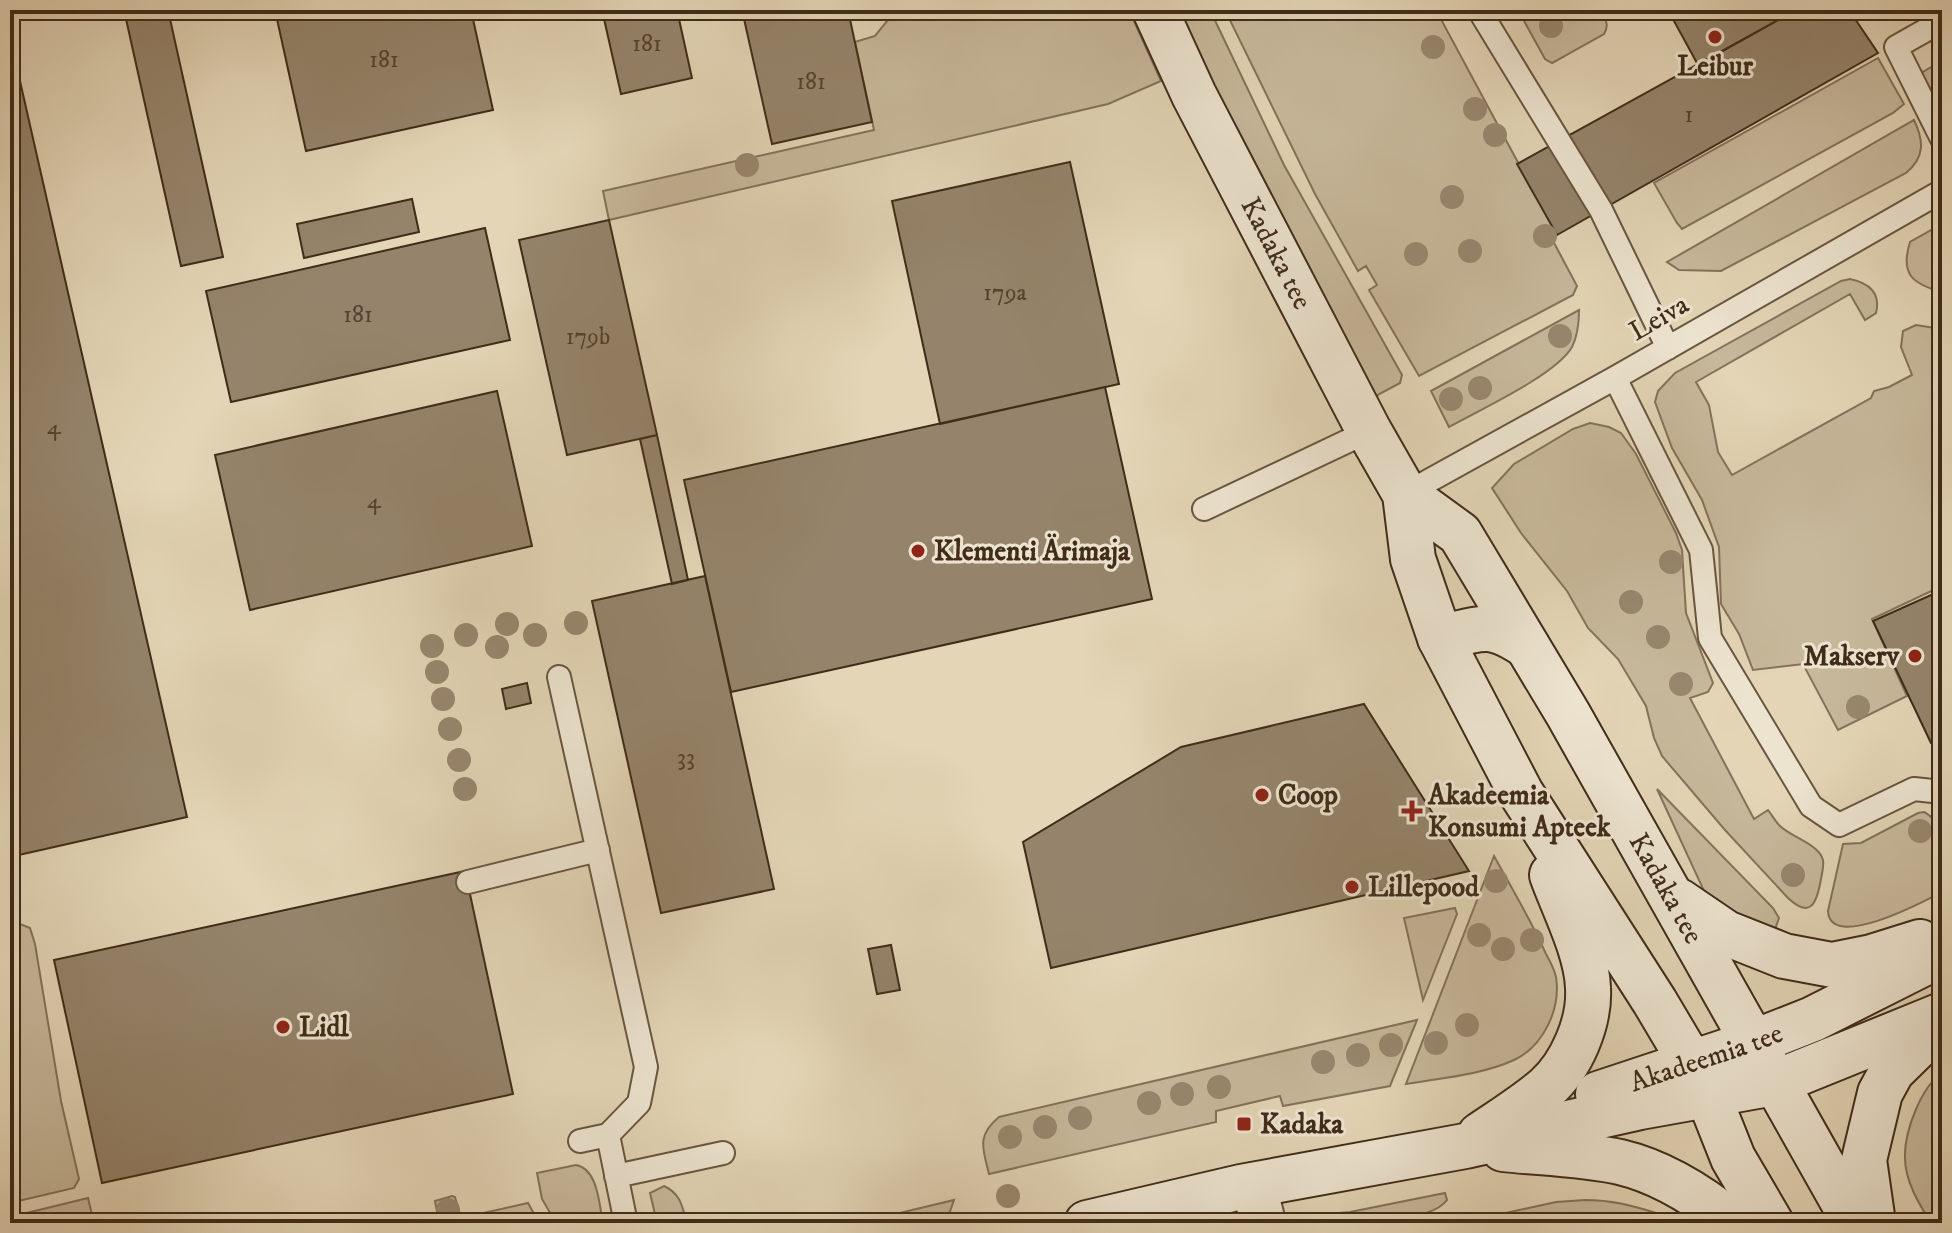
<svg xmlns="http://www.w3.org/2000/svg" width="1952" height="1233" font-family="'IM FELL DW Pica',serif">
<rect width="100%" height="100%" fill="#e3d5b6"/>
<filter id="stains"><feTurbulence type="fractalNoise" baseFrequency=".0025" numOctaves="4"/><feColorMatrix values="0 0 0 0 .2 0 0 0 0 .09 0 0 0 0 .02 0 0 0 .5 -.17"/></filter>
<radialGradient id="worn" r=".72"><stop offset=".6" stop-color="#630" stop-opacity="0"/><stop offset="1" stop-color="#630" stop-opacity=".3"/></radialGradient>
<path fill="#c7b89b" stroke="#84725a" stroke-width="2" d="M 896,10 L 1129,10 L 1161,81 L 1108,104 L 609,220 L 603,191 L 874,130 L 855,42 L 875,36 Z
M 1179,10 L 1210,10 L 1284,165 L 1402,375 L 1400,383 L 1376,396 L 1240,145 Z
M 1225,10 L 1436,10 L 1557,235 L 1552,239 L 1577,286 L 1573,295 L 1419,376 L 1369,290 L 1377,285 L 1366,266 L 1358,271 L 1315,194 Z
M 1518,10 L 1600,10 C 1605,19 1610,24 1604,34 L 1552,63 L 1545,59 Z
M 1878,58 L 1904,104 L 1893,113 L 1682,229 L 1677,223 L 1654,183 Z
M 1942,61 L 1942,87 L 1930,93 L 1921,73 Z
M 1914,120 C 1924,141 1925,157 1906,173 L 1721,271 L 1679,270 L 1667,262 Z
M 1942,224 L 1942,292 C 1912,284 1900,274 1910,242 Z
M 1850,279 C 1869,283 1881,293 1876,313 L 1865,320 L 1850,294 L 1696,382 L 1709,405 L 1718,452 L 1732,475 L 1871,398 L 1874,391 L 1889,387 L 1912,375 L 1901,347 L 1903,331 L 1916,325 L 1942,329 L 1942,586 L 1872,619 L 1907,696 L 1838,730 L 1803,664 L 1753,670 L 1739,634 L 1721,604 L 1719,547 L 1702,500 L 1672,448 L 1655,402 L 1658,391 L 1675,373 L 1841,281 Z
M 1579,310 C 1579,323 1578,335 1572,347 C 1556,375 1479,410 1449,427 L 1431,391 Z
M 1590,423 L 1609,427 L 1621,433 L 1636,454 L 1676,533 L 1682,550 L 1686,613 L 1713,683 L 1708,692 L 1690,698 L 1754,819 L 1768,810 C 1772,815 1775,821 1780,826 C 1791,837 1819,844 1823,860 C 1824,867 1822,873 1821,879 C 1817,902 1811,920 1788,898 L 1725,830 L 1662,756 L 1654,738 L 1646,706 L 1618,659 L 1588,628 L 1567,591 L 1521,533 L 1492,488 L 1514,464 L 1573,429 Z
M 1657,789 L 1773,908 L 1779,918 L 1773,935 L 1723,908 L 1704,891 Z
M 1924,812 C 1951,826 1942,867 1942,892 C 1925,901 1830,952 1828,911 L 1843,844 L 1861,843 L 1918,813 Z
M 1494,856 C 1512,889 1531,920 1546,954 C 1550,961 1554,969 1556,977 C 1561,1008 1544,1046 1514,1060 C 1481,1075 1441,1078 1406,1084 Z
M 1455,908 L 1457,914 L 1423,1000 L 1404,918 Z
M 10,920 L 30,928 L 35,944 L 61,1101 L 79,1179 L 74,1188 L 10,1203 Z
M 1417,1020 L 1390,1086 L 1283,1106 L 1280,1096 L 1216,1111 L 1216,1122 L 989,1174 C 983,1149 976,1136 999,1117 Z
M 1942,1073 L 1942,1223 L 1931,1223 C 1919,1204 1905,1181 1905,1158 C 1904,1132 1921,1087 1942,1073 Z
M 576,1165 C 598,1169 599,1204 603,1223 L 556,1223 L 542,1199 L 537,1173 Z
M 664,1186 C 681,1194 682,1206 687,1223 L 657,1223 L 650,1193 Z
M 1445,1193 L 1447,1200 C 1428,1227 1325,1223 1293,1223 L 1305,1216 L 1350,1212 Z
M 452,1196 L 455,1197 L 461,1218 L 528,1203 L 539,1223 L 439,1223 L 435,1201 Z
M 88,1198 L 94,1223 L 10,1223 L 10,1217 Z
M 954,1200 L 949,1214 L 937,1222 L 858,1223 Z
M 1585,1200 C 1611,1200 1631,1205 1656,1213 L 1659,1223 L 1460,1223 L 1556,1202 Z"/>
<path fill="#95846b" stroke="#402c19" stroke-width="2" d="M 124,10 L 168,10 L 223,257 L 181,266 Z
M 275,10 L 471,10 L 493,110 L 306,151 Z
M 602,10 L 677,10 L 692,78 L 621,94 Z
M 742,10 L 848,10 L 872,122 L 772,144 Z
M 1668,10 L 1796,10 L 1698,65 Z
M 1796,10 L 1849,10 L 1878,53 L 1557,235 L 1517,164 Z
M 10,37 L 187,817 L 10,857 Z
M 1070,162 L 1119,384 L 940,424 L 892,201 Z
M 412,199 L 419,232 L 304,258 L 297,224 Z
M 609,220 L 657,435 L 567,455 L 519,240 Z
M 485,228 L 510,340 L 231,402 L 206,291 Z
M 1105,387 L 1152,599 L 731,692 L 684,480 Z
M 497,391 L 532,546 L 250,610 L 215,455 Z
M 657,435 L 688,580 L 672,584 L 640,439 Z
M 705,576 L 774,889 L 661,913 L 592,601 Z
M 1942,590 L 1942,744 L 1931,743 L 1873,621 Z
M 527,683 L 531,703 L 506,709 L 502,689 Z
M 1364,704 L 1469,871 L 1051,968 L 1023,842 L 1181,747 Z
M 465,871 L 513,1094 L 102,1183 L 54,960 Z
M 891,945 L 900,990 L 877,994 L 868,949 Z"/>
<g fill="none" stroke-linecap="round" stroke-linejoin="round">
<g stroke="#695640" stroke-width="26">
<path id="lane" d="M 1479,10 L 1601,210 L 1668,348
M 1942,21 L 1896,47 L 1942,139
M 1615,378 L 1701,550 L 1710,638 L 1811,806 L 1839,825 L 1914,789 L 1942,792
M 1405,494 L 1615,378 L 1942,191
M 1204,509 L 1369,431
M 559,677 L 646,1067 L 639,1103 L 608,1135 L 626,1223
M 468,882 L 598,850
M 580,1141 L 608,1135
M 616,1176 L 723,1153"/>
</g>
<g stroke="#695640" stroke-width="48">
<path id="street" d="M 1254,1185 L 1263,1223"/>
</g>
<g stroke="#402c19" stroke-width="48">
<g id="secondary">
<path id="s1" d="M 1155,10 L 1194,95 L 1369,431 L 1405,494 L 1413,559 L 1440,638 L 1521,793 L 1655,1002 L 1690,1061 L 1708,1095 L 1733,1158 L 1771,1223"/>
<path id="s2" d="M 1405,494 L 1460,534 L 1568,714 L 1855,1223"/>
<path d="M 1440,638 C 1482,628 1489,621 1527,646"/>
<path d="M 1679,901 L 1726,933 L 1784,956 L 1832,965 L 1872,957 L 1920,942"/>
<path id="s3" d="M 1598,1094 L 1752,1043 L 1813,1019 L 1942,954"/>
<path d="M 1480,1135 C 1502,1120 1526,1105 1546,1088 C 1572,1065 1590,1022 1588,988 C 1587,952 1564,908 1552,875"/>
<path d="M 1503,1149 C 1541,1153 1583,1154 1620,1162 C 1662,1172 1700,1196 1733,1223"/>
<path d="M 1087,1223 L 1241,1187 L 1465,1146 L 1640,1107 L 1774,1083 L 1942,1015"/>
<path d="M 1873,1223 L 1864,1160 L 1880,1093 L 1892,1071 L 1938,1026"/>
</g>
</g>
<use href="#lane" stroke="#ede4d0" stroke-width="22"/>
<use href="#street" stroke="#ede4d0" stroke-width="44"/>
<use href="#secondary" stroke="#ede4d0" stroke-width="44"/>
</g>
<g fill="#98876e">
<circle cx="1551" cy="26" r="12"/>
<circle cx="1433" cy="47" r="12"/>
<circle cx="1475" cy="109" r="12"/>
<circle cx="1495" cy="135" r="12"/>
<circle cx="747" cy="165" r="12"/>
<circle cx="1452" cy="197" r="12"/>
<circle cx="1545" cy="236" r="12"/>
<circle cx="1470" cy="251" r="12"/>
<circle cx="1416" cy="254" r="12"/>
<circle cx="1560" cy="336" r="12"/>
<circle cx="1480" cy="388" r="12"/>
<circle cx="1451" cy="399" r="12"/>
<circle cx="1671" cy="562" r="12"/>
<circle cx="1631" cy="602" r="12"/>
<circle cx="576" cy="623" r="12"/>
<circle cx="507" cy="624" r="12"/>
<circle cx="466" cy="635" r="12"/>
<circle cx="535" cy="635" r="12"/>
<circle cx="1658" cy="637" r="12"/>
<circle cx="432" cy="646" r="12"/>
<circle cx="497" cy="647" r="12"/>
<circle cx="437" cy="672" r="12"/>
<circle cx="1681" cy="684" r="12"/>
<circle cx="443" cy="699" r="12"/>
<circle cx="1858" cy="707" r="12"/>
<circle cx="450" cy="729" r="12"/>
<circle cx="459" cy="760" r="12"/>
<circle cx="465" cy="789" r="12"/>
<circle cx="1920" cy="831" r="12"/>
<circle cx="1793" cy="875" r="12"/>
<circle cx="1496" cy="881" r="12"/>
<circle cx="1479" cy="935" r="12"/>
<circle cx="1532" cy="940" r="12"/>
<circle cx="1503" cy="949" r="12"/>
<circle cx="1467" cy="1025" r="12"/>
<circle cx="1436" cy="1043" r="12"/>
<circle cx="1391" cy="1045" r="12"/>
<circle cx="1358" cy="1055" r="12"/>
<circle cx="1323" cy="1062" r="12"/>
<circle cx="1219" cy="1087" r="12"/>
<circle cx="1182" cy="1094" r="12"/>
<circle cx="1149" cy="1103" r="12"/>
<circle cx="1080" cy="1118" r="12"/>
<circle cx="1045" cy="1127" r="12"/>
<circle cx="1010" cy="1137" r="12"/>
<circle cx="1008" cy="1196" r="12"/>
<circle cx="448" cy="1210" r="12"/>
</g>
<g fill="#8f2418" stroke="#ede4d0" stroke-width="3">
<circle cx="1715" cy="37" r="8"/>
<circle cx="918" cy="551" r="8"/>
<circle cx="1915" cy="656" r="8"/>
<circle cx="1262" cy="795" r="8"/>
<path d="M1408 799h8v8h8v8h-8v8h-8v-8h-8v-8h8z"/>
<circle cx="1352" cy="887" r="8"/>
<circle cx="283" cy="1027" r="8"/>
<rect x="1236" y="1116" width="16" height="16" rx="4"/>
</g>
<g text-anchor="middle" dominant-baseline="central" stroke-width="6" stroke-linejoin="round" paint-order="stroke">
<g font-size="24" fill="#55422e">
<text x="647" y="44">181</text>
<text x="384" y="60">181</text>
<text x="811" y="82">181</text>
<text x="1689" y="115">1</text>
<text x="1005" y="293">179a</text>
<text x="358" y="315">181</text>
<text x="588" y="337">179b</text>
<text x="54" y="427">4</text>
<text x="374" y="501">4</text>
<text x="686" y="758">33</text>
</g>
<g font-size="28" font-weight="bold" fill="#402c19" stroke="#ede4d0" text-anchor="start">
<text x="1715" y="66" text-anchor="middle">Leibur</text>
<text x="934" y="551">Klementi Ärimaja</text>
<text x="1899" y="656" text-anchor="end">Makserv</text>
<text x="1278" y="795">Coop</text>
<text x="1428" y="795">Akadeemia<tspan x="1428" dy="32">Konsumi Apteek</tspan></text>
<text x="1368" y="887">Lillepood</text>
<text x="299" y="1027">Lidl</text>
<text x="1260" y="1124">Kadaka</text>
</g>
<g font-size="28" fill="#402c19" stroke="#ede4d0">
<text stroke="none"><textPath href="#s1" startOffset="272">Kadaka tee</textPath></text>
<text transform="translate(1659 318) rotate(-30)">Leiva</text>
<text stroke="none"><textPath href="#s2" startOffset="478">Kadaka tee</textPath></text>
<text stroke="none"><textPath href="#s3" startOffset="114">Akadeemia tee</textPath></text>
</g>
</g>
<rect width="1952" height="1233" fill="none" stroke="#e3d5b6" stroke-width="40"/>
<rect x="12" y="12" width="1928" height="1209" fill="none" stroke="#402c19" stroke-width="4"/>
<rect x="20" y="20" width="1912" height="1193" fill="none" stroke="#402c19" stroke-width="2"/>
<rect width="100%" height="100%" filter="url(#stains)"/>
<rect width="100%" height="100%" fill="url(#worn)"/>
</svg>
